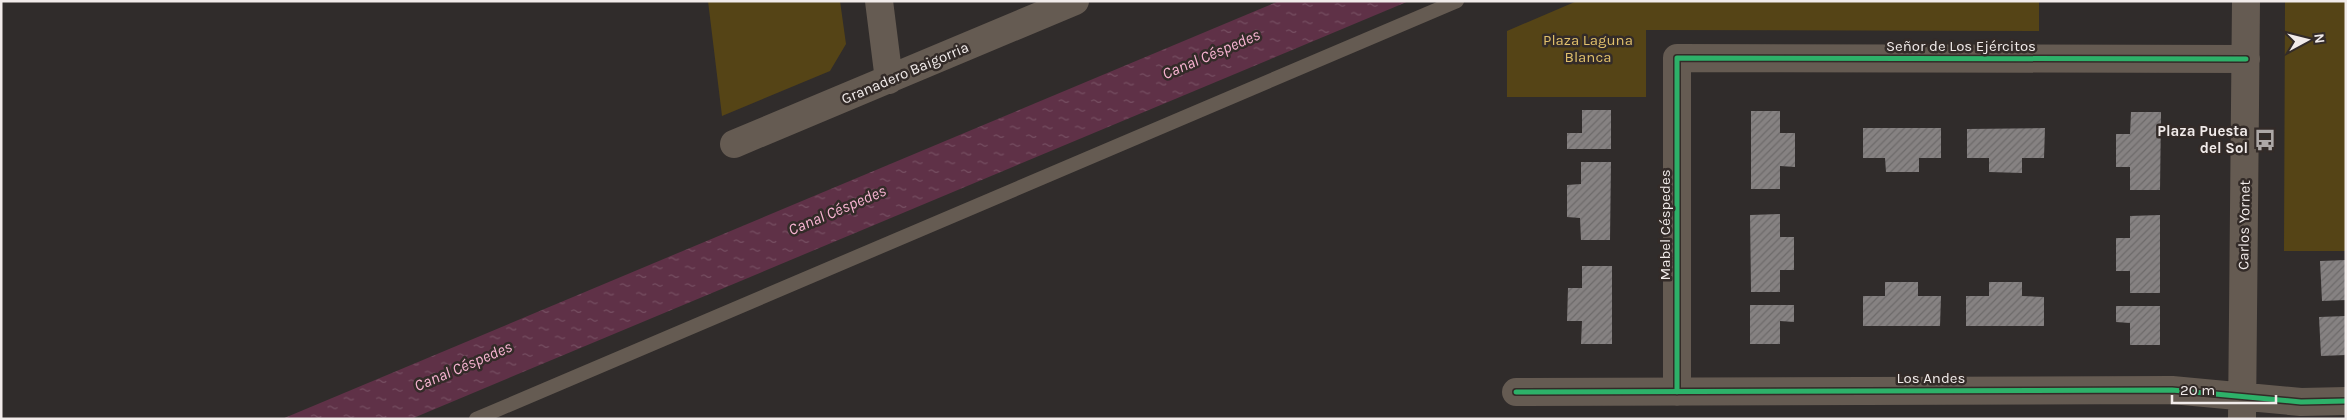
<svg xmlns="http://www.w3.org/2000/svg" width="2347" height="420" font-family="Karla,sans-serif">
<defs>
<pattern id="water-ripples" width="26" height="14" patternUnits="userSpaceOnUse" patternTransform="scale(1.25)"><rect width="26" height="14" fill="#5f3147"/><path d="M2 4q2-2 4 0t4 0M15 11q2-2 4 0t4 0" fill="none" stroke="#764f62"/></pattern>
<pattern id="building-hatch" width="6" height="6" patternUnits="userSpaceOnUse" patternTransform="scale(1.25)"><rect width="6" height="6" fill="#868282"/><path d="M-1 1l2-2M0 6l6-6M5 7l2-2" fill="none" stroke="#6d6a6a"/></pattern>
</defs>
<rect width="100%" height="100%" fill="#302c2b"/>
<path fill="#554416" d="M 708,1 L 840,1 L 846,44 L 830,71 L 722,116 Z
M 1577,1 L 2039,1 L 2039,31 L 1646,30 L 1646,97 L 1507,97 L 1507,31 Z
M 2285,1 L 2346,1 L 2346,251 L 2284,251 Z"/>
<path fill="url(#water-ripples)" d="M 1279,1 L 1409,1 L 411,419 L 282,419 Z"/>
<path fill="url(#building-hatch)" d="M 1582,110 L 1611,110 L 1611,149 L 1567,149 L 1567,133 L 1582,133 Z
M 1751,111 L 1780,111 L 1780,133 L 1795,133 L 1795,167 L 1780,166 L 1780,189 L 1751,189 Z
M 2131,112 L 2161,112 L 2160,190 L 2130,190 L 2130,167 L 2116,167 L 2116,134 L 2130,134 Z
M 1863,128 L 1941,128 L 1941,158 L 1919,158 L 1919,172 L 1886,172 L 1885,158 L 1863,158 Z
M 2045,128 L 2044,158 L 2022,158 L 2022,173 L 1989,172 L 1989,158 L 1967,158 L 1967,129 Z
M 1581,162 L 1611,162 L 1610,240 L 1581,240 L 1580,218 L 1567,217 L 1567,185 L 1581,184 Z
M 1780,214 L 1780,237 L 1794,237 L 1794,270 L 1780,270 L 1780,292 L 1751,292 L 1750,215 Z
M 2160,215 L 2160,293 L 2130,293 L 2130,271 L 2116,271 L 2116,238 L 2130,238 L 2130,216 Z
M 2346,260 L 2346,300 L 2322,301 L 2320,261 Z
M 1582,266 L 1612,266 L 1612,344 L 1581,344 L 1582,321 L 1567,321 L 1568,288 L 1582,288 Z
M 1885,282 L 1918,282 L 1918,296 L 1941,296 L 1940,326 L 1863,326 L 1863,296 L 1885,296 Z
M 1989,282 L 2022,282 L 2022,296 L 2044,297 L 2044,326 L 1966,326 L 1966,296 L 1989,296 Z
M 1750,305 L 1794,305 L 1794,322 L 1780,321 L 1780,344 L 1750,344 Z
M 2116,306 L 2160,306 L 2160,345 L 2130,345 L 2130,323 L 2116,322 Z
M 2346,316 L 2346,355 L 2321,356 L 2319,317 Z"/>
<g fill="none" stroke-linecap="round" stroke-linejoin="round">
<path stroke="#655b52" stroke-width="14" d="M 476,419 L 1457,1"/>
<path stroke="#655b52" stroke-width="28" d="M 879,1 L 889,80
M 734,144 L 1075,1
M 1516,392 L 2172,390 L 2301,402 L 2346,401
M 1677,392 L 1677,58 L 2246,59
M 2242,419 L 2246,1"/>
<g stroke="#332b28" stroke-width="8">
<path id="cycleway" d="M 1516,392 L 2172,390 L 2301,402 L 2346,401
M 1677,392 L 1677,58 L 2246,59"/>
</g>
<use href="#cycleway" stroke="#2db169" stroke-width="5"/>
</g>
<defs>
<g id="bus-bare" transform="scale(1.725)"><path d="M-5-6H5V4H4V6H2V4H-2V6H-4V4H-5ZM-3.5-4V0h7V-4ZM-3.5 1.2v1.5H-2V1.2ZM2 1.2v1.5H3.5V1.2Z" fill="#ada8a7" stroke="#332b28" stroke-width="2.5" paint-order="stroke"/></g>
</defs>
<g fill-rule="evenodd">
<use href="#bus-bare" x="2265" y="140"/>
</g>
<g text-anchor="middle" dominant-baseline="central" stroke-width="5" stroke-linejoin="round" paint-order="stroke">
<g font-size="15" fill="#e1c06c" stroke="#332b28">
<text x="1588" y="40">Plaza Laguna<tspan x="1588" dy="17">Blanca</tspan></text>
</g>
<g font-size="15" fill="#f1ebea" stroke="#332b28">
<text x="1961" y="46">Señor de Los Ejércitos</text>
<text transform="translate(905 73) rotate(-23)">Granadero Baigorria</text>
<text transform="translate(1665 225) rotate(-90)">Mabel Céspedes</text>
<text transform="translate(2244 225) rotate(-89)">Carlos Yornet</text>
<text x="1931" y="378">Los Andes</text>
</g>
<g font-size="15" font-weight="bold" fill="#f1ebea" stroke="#332b28" text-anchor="end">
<text x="2248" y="131">Plaza Puesta<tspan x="2248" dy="17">del Sol</tspan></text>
</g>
<g font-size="16" font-style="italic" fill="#f7b3d1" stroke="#332b28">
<text transform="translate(1211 54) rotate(-23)">Canal Céspedes</text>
<text transform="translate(837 210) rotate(-23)">Canal Céspedes</text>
<text transform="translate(463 366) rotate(-23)">Canal Céspedes</text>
</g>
</g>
<rect width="2347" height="420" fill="none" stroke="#f1ebea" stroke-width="5"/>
<g transform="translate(2307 40) rotate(83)" stroke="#332b28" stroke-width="4" paint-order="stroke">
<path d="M0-4L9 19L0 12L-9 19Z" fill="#f1ebea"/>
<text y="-8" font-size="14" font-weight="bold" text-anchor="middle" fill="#f1ebea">N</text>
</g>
<path d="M2172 395v8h104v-8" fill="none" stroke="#f1ebea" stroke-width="2.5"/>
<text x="2180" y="395" font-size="15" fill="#f1ebea" stroke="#332b28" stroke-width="4" paint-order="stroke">20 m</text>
</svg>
